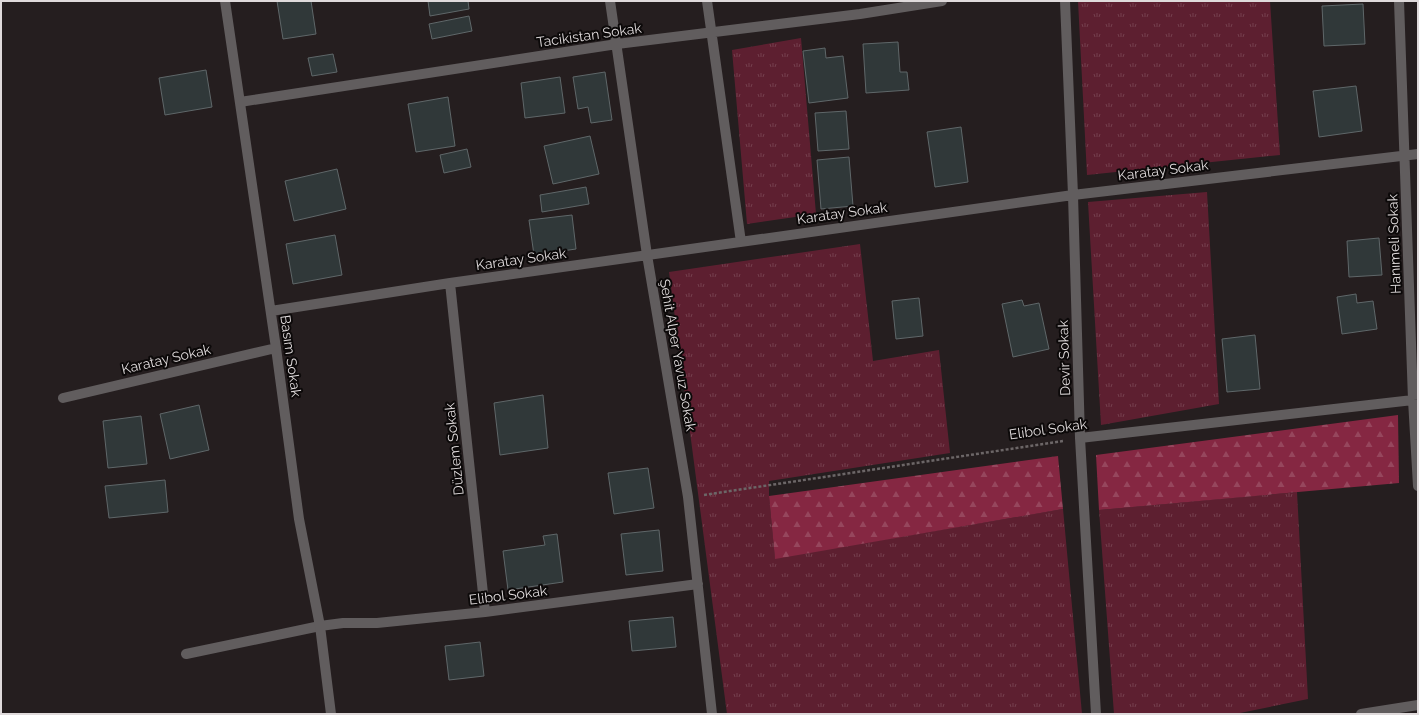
<svg xmlns="http://www.w3.org/2000/svg" width="1419" height="715" font-family="Raleway,sans-serif">
<defs>
<pattern id="grass-tufts" width="24" height="20" patternUnits="userSpaceOnUse"><rect width="24" height="20" fill="#5d1f30"/><path d="M3 7l-1-3M5 7V3M7 7l1-3M15 17l-1-3M17 17v-4M19 17l1-3" fill="none" stroke="#743f4d"/></pattern>
<pattern id="forest-firs" width="22" height="20" patternUnits="userSpaceOnUse"><rect width="22" height="20" fill="#852742"/><path d="M5 1l3.5 6h-7zM16 11l3.5 6h-7z" fill="#96465d"/></pattern>
</defs>
<rect width="100%" height="100%" fill="#251e1f"/>
<path fill="url(#grass-tufts)" d="M 1078,1 L 1270,1 L 1280,155 L 1087,175 Z
M 801,38 L 816,214 L 747,224 L 732,50 Z
M 1207,192 L 1219,404 L 1101,425 L 1088,202 Z
M 860,244 L 873,361 L 939,350 L 950,453 L 769,481 L 769,496 L 775,558 L 1063,509 L 1082,714 L 727,714 L 669,272 Z
M 1297,492 L 1308,699 L 1235,714 L 1114,714 L 1099,510 Z"/>
<path fill="url(#forest-firs)" d="M 1398,415 L 1399,483 L 1099,510 L 1096,455 Z
M 1058,456 L 1063,509 L 775,559 L 769,496 Z"/>
<path fill="#303839" stroke="#5f6769" d="M 277,1 L 311,1 L 316,34 L 283,39 Z
M 428,1 L 468,1 L 469,9 L 430,16 Z
M 1363,4 L 1365,44 L 1324,46 L 1322,6 Z
M 469,16 L 472,31 L 432,39 L 429,24 Z
M 898,42 L 900,72 L 907,72 L 909,90 L 866,93 L 863,44 Z
M 825,48 L 826,58 L 843,56 L 848,98 L 809,103 L 803,51 Z
M 333,54 L 337,72 L 312,76 L 308,58 Z
M 206,70 L 212,107 L 165,115 L 159,78 Z
M 605,72 L 612,120 L 591,123 L 588,107 L 578,109 L 573,77 Z
M 560,77 L 565,113 L 525,118 L 521,83 Z
M 1356,86 L 1362,131 L 1319,137 L 1313,91 Z
M 448,97 L 455,146 L 416,152 L 408,104 Z
M 846,111 L 849,149 L 818,151 L 815,113 Z
M 961,127 L 968,182 L 935,187 L 927,132 Z
M 590,136 L 599,174 L 553,184 L 544,146 Z
M 467,149 L 471,167 L 444,173 L 440,155 Z
M 849,157 L 853,206 L 821,209 L 817,160 Z
M 337,169 L 346,209 L 294,221 L 285,181 Z
M 586,187 L 589,204 L 542,212 L 540,195 Z
M 572,215 L 576,249 L 534,255 L 529,220 Z
M 335,235 L 342,275 L 293,284 L 286,244 Z
M 1379,238 L 1382,275 L 1349,277 L 1347,241 Z
M 1356,294 L 1357,303 L 1373,301 L 1377,329 L 1342,334 L 1337,297 Z
M 919,298 L 923,336 L 896,339 L 892,301 Z
M 1022,300 L 1024,306 L 1039,303 L 1049,349 L 1013,357 L 1002,304 Z
M 1255,335 L 1260,389 L 1227,392 L 1222,339 Z
M 543,395 L 548,448 L 500,455 L 494,403 Z
M 199,405 L 209,450 L 170,459 L 160,414 Z
M 141,416 L 147,464 L 108,468 L 103,421 Z
M 648,468 L 654,508 L 614,514 L 608,473 Z
M 165,480 L 168,512 L 109,518 L 105,486 Z
M 659,530 L 663,571 L 626,575 L 621,534 Z
M 557,534 L 563,582 L 508,590 L 503,551 L 545,545 L 543,536 Z
M 673,617 L 676,647 L 632,651 L 629,621 Z
M 480,642 L 484,676 L 449,680 L 445,646 Z"/>
<g fill="none" stroke-linecap="round" stroke-linejoin="round">
<path stroke="#6c6667" stroke-width="2.5" stroke-dasharray="3 2" stroke-linecap="butt" d="M 704,495 L 1063,441"/>
<path stroke="#615d5e" stroke-width="10" d="M 186,654 L 320,626"/>
<path stroke="#615d5e" stroke-width="10" d="M 225,1 L 276,348 L 299,519 L 320,626 L 331,714
M 610,1 L 647,255 L 688,497 L 712,714
M 707,1 L 741,242
M 1065,1 L 1073,195 L 1080,438 L 1096,714
M 1399,1 L 1413,400 L 1418,486
M 240,102 L 617,44 L 860,14 L 942,1
M 450,283 L 485,612
M 271,311 L 450,283 L 1073,195 L 1418,154
M 63,398 L 276,348
M 1080,438 L 1413,400
M 320,626 L 343,623 L 377,623 L 485,612 L 698,584
M 1361,714 L 1418,705"/>
</g>
<g text-anchor="middle" dominant-baseline="central" stroke-width="4" stroke-linejoin="round" paint-order="stroke">
<g font-size="14" fill="#dfdadb" stroke="#0c0909">
<text transform="translate(589 35) rotate(-8)">Tacikistan Sokak</text>
<text transform="translate(1163 170) rotate(-7)">Karatay Sokak</text>
<text transform="translate(842 213) rotate(-8)">Karatay Sokak</text>
<text transform="translate(1394 244) rotate(-92)">Hanımeli Sokak</text>
<text transform="translate(521 259) rotate(-8)">Karatay Sokak</text>
<text transform="translate(678 355) rotate(80)">Şehit Alper Yavuz Sokak</text>
<text transform="translate(291 356) rotate(82)">Basım Sokak</text>
<text transform="translate(1064 358) rotate(-92)">Devir Sokak</text>
<text transform="translate(166 359) rotate(-13)">Karatay Sokak</text>
<text transform="translate(1048 429) rotate(-8)">Elibol Sokak</text>
<text transform="translate(454 449) rotate(-96)">Düzlem Sokak</text>
<text transform="translate(508 595) rotate(-7)">Elibol Sokak</text>
</g>
</g>
<rect width="1419" height="715" fill="none" stroke="#dfdadb" stroke-width="4"/>
</svg>
